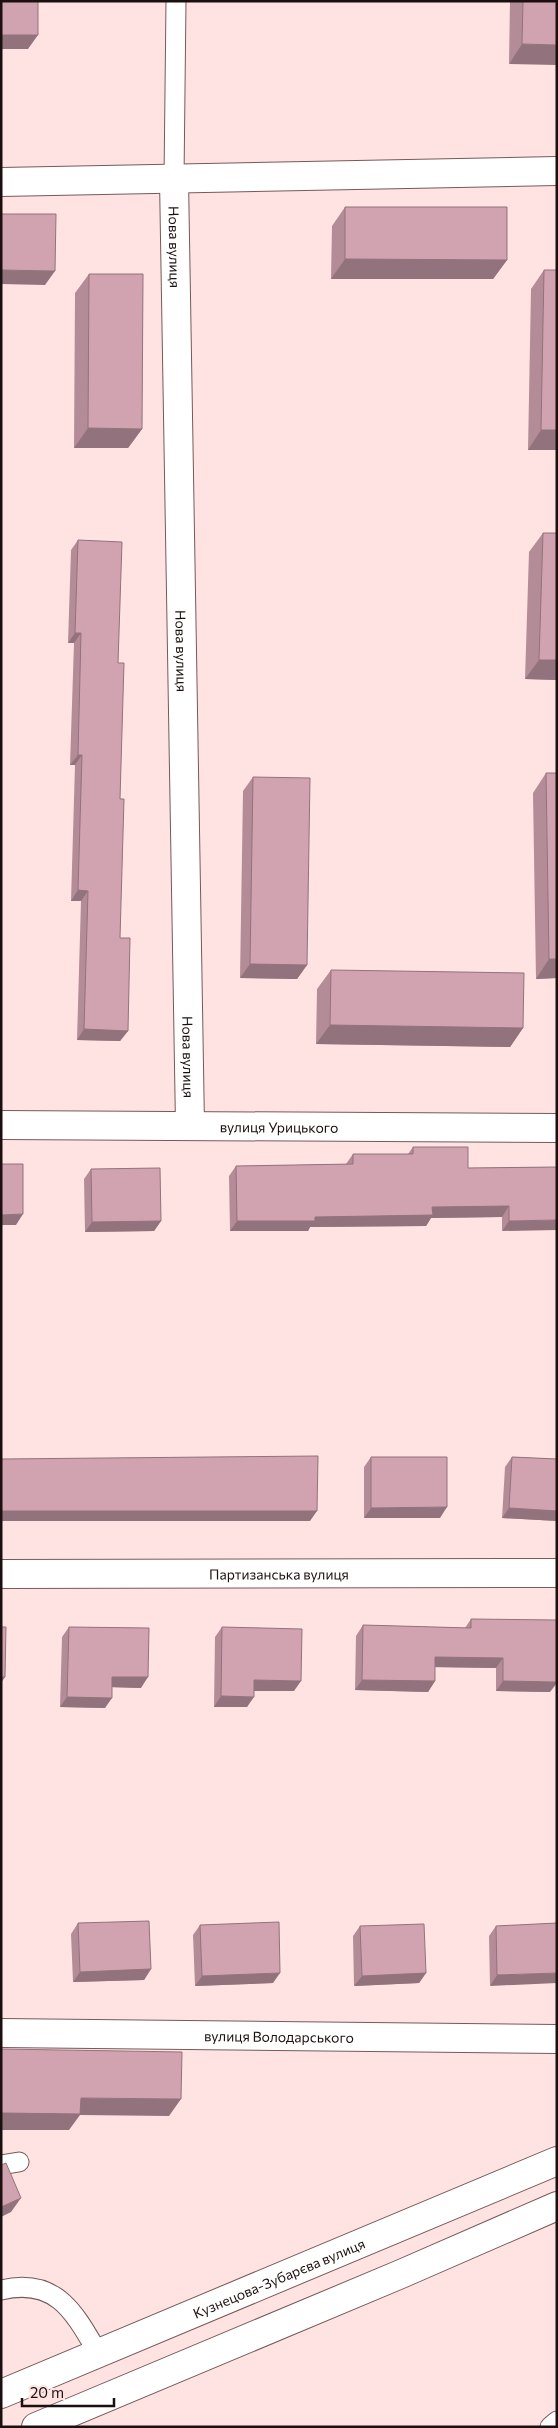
<svg xmlns="http://www.w3.org/2000/svg" width="558" height="2428" font-family="Commissioner,sans-serif">
<rect width="100%" height="100%" fill="#ffe3e2"/>
<g fill="none" stroke-linecap="round" stroke-linejoin="round">
<g stroke="#765958" stroke-width="21">
<path id="service" d="M 174,179 L 176,1
M 1,2165 L 19,2162
M 1,2290 C 56,2277 74,2312 98,2353
M 550,2427 L 557,2421"/>
</g>
<g stroke="#765958" stroke-width="30">
<g id="minor">
<path id="s1" d="M 174,179 L 190,1125"/>
<path d="M 1,182 L 557,171"/>
<path id="s2" d="M 1,1125 L 557,1128"/>
<path id="s3" d="M 1,1574 L 557,1573"/>
<path id="s4" d="M 1,2033 L 557,2039"/>
</g>
</g>
<g stroke="#765958" stroke-width="30">
<g id="secondary">
<path id="s5" d="M 1,2394 L 557,2161"/>
<path d="M 36,2427 L 401,2274 L 557,2206"/>
</g>
</g>
<use href="#service" stroke="#fff" stroke-width="19"/>
<use href="#minor" stroke="#fff" stroke-width="28"/>
<use href="#secondary" stroke="#fff" stroke-width="28"/>
</g>
<path fill="#b48c98" d="M 510,1 L 557,1 L 509,64 Z
M 345,207 L 507,260 L 493,279 L 331,279 L 332,226 Z
M 544,270 L 557,270 L 557,450 L 528,450 L 531,289 Z
M 89,274 L 142,429 L 128,448 L 74,448 L 75,293 Z
M 543,533 L 557,533 L 557,680 L 525,679 L 529,552 Z
M 78,540 L 118,663 L 120,799 L 120,938 L 128,1031 L 120,1041 L 77,1040 L 81,901 L 71,901 L 75,765 L 70,765 L 74,643 L 68,643 L 71,550 Z
M 546,773 L 557,773 L 557,978 L 536,979 L 533,793 Z
M 253,777 L 307,965 L 297,979 L 240,978 L 243,791 Z
M 331,970 L 523,1028 L 510,1047 L 316,1044 L 317,989 Z
M 413,1147 L 468,1168 L 557,1167 L 502,1231 L 502,1217 L 431,1218 L 426,1226 L 310,1227 L 308,1231 L 230,1231 L 229,1176 L 236,1166 L 346,1164 L 353,1154 L 408,1154 Z
M 91,1169 L 161,1221 L 154,1231 L 85,1232 L 84,1179 Z
M 371,1457 L 440,1518 L 364,1518 L 364,1467 Z
M 512,1457 L 557,1459 L 557,1521 L 502,1518 L 505,1467 Z
M 471,1619 L 550,1692 L 496,1691 L 496,1668 L 435,1667 L 435,1681 L 428,1692 L 355,1690 L 356,1636 L 363,1625 L 465,1628 Z
M 69,1627 L 141,1688 L 112,1687 L 105,1708 L 60,1707 L 62,1637 Z
M 222,1627 L 294,1691 L 254,1691 L 247,1707 L 214,1707 L 215,1637 Z
M 78,1923 L 151,1969 L 144,1980 L 73,1982 L 71,1934 Z
M 557,1923 L 490,1986 L 489,1936 L 496,1926 Z
M 200,1925 L 273,1983 L 195,1986 L 193,1935 Z
M 360,1926 L 426,1973 L 419,1983 L 354,1986 L 353,1936 Z"/>
<path fill="#92727c" d="M 1,35 L 38,35 L 28,49 L 1,49 Z
M 522,44 L 557,45 L 557,65 L 509,64 Z
M 345,259 L 507,260 L 493,279 L 331,279 Z
M 1,270 L 55,271 L 45,285 L 1,284 Z
M 88,428 L 142,429 L 128,448 L 74,448 Z
M 541,430 L 557,430 L 557,450 L 528,450 Z
M 75,633 L 81,633 L 74,643 L 68,643 Z
M 539,660 L 557,660 L 557,680 L 525,679 Z
M 78,755 L 82,755 L 75,765 L 70,765 Z
M 78,890 L 88,891 L 81,901 L 71,901 Z
M 549,959 L 557,959 L 557,978 L 536,979 Z
M 250,964 L 307,965 L 297,979 L 240,978 Z
M 330,1025 L 523,1028 L 510,1047 L 316,1044 Z
M 84,1029 L 128,1031 L 120,1041 L 77,1040 Z
M 509,1206 L 502,1217 L 431,1218 L 426,1226 L 310,1227 L 308,1231 L 230,1231 L 237,1221 L 315,1217 L 432,1207 Z
M 23,1214 L 16,1225 L 1,1225 L 1,1215 Z
M 557,1220 L 557,1230 L 502,1231 L 509,1221 Z
M 161,1221 L 154,1231 L 85,1232 L 92,1222 Z
M 447,1507 L 440,1518 L 364,1518 L 371,1508 Z
M 509,1508 L 557,1511 L 557,1521 L 502,1518 Z
M 1,1511 L 317,1511 L 310,1521 L 1,1521 Z
M 435,1657 L 503,1658 L 496,1668 L 428,1667 Z
M 1,1677 L 5,1677 L 1,1683 Z
M 112,1677 L 148,1677 L 141,1688 L 105,1687 Z
M 254,1680 L 301,1681 L 294,1691 L 247,1691 Z
M 362,1680 L 435,1681 L 428,1692 L 355,1690 Z
M 503,1681 L 557,1682 L 557,1683 L 550,1692 L 496,1691 Z
M 221,1696 L 254,1697 L 247,1707 L 214,1707 Z
M 67,1697 L 112,1698 L 105,1708 L 60,1707 Z
M 151,1969 L 144,1980 L 73,1982 L 80,1972 Z
M 280,1973 L 273,1983 L 195,1986 L 202,1976 Z
M 426,1973 L 419,1983 L 354,1986 L 362,1976 Z
M 557,1973 L 557,1983 L 490,1986 L 497,1975 Z
M 81,2098 L 181,2099 L 169,2116 L 80,2115 L 69,2130 L 1,2130 L 1,2113 Z
M 21,2198 L 11,2212 L 1,2217 L 1,2207 Z"/>
<path fill="#d1a3b1" stroke="#92727c" d="M 1,1 L 38,1 L 38,35 L 1,35 Z
M 523,1 L 557,1 L 557,45 L 522,44 Z
M 345,207 L 507,207 L 507,260 L 345,259 Z
M 1,214 L 56,214 L 55,271 L 1,270 Z
M 544,270 L 557,270 L 557,430 L 541,430 Z
M 89,274 L 143,274 L 142,429 L 88,428 Z
M 543,533 L 557,533 L 557,660 L 539,660 Z
M 78,540 L 122,542 L 118,663 L 124,663 L 120,799 L 124,799 L 120,938 L 130,938 L 128,1031 L 84,1029 L 88,891 L 78,890 L 82,755 L 78,755 L 81,633 L 75,633 Z
M 546,773 L 557,773 L 557,959 L 549,959 Z
M 253,777 L 310,778 L 307,965 L 250,964 Z
M 331,970 L 524,973 L 523,1028 L 330,1025 Z
M 413,1147 L 468,1147 L 468,1168 L 557,1167 L 557,1220 L 509,1221 L 509,1206 L 432,1207 L 433,1215 L 315,1217 L 315,1221 L 237,1221 L 236,1166 L 353,1164 L 353,1154 L 413,1154 Z
M 1,1164 L 23,1164 L 23,1214 L 1,1215 Z
M 160,1168 L 161,1221 L 92,1222 L 91,1169 Z
M 318,1456 L 317,1511 L 1,1511 L 1,1459 Z
M 371,1457 L 447,1457 L 447,1507 L 371,1508 Z
M 512,1457 L 557,1459 L 557,1511 L 509,1508 Z
M 471,1619 L 557,1620 L 557,1682 L 503,1681 L 503,1658 L 435,1657 L 435,1681 L 362,1680 L 363,1625 L 471,1628 Z
M 1,1627 L 6,1627 L 5,1677 L 1,1677 Z
M 69,1627 L 149,1628 L 148,1677 L 112,1677 L 112,1698 L 67,1697 Z
M 222,1627 L 302,1629 L 301,1681 L 254,1680 L 254,1697 L 221,1696 Z
M 149,1921 L 151,1969 L 80,1972 L 78,1923 Z
M 279,1922 L 280,1973 L 202,1976 L 200,1925 Z
M 557,1923 L 557,1973 L 497,1975 L 496,1926 Z
M 424,1924 L 426,1973 L 362,1976 L 360,1926 Z
M 1,2049 L 182,2052 L 181,2099 L 81,2098 L 80,2114 L 1,2113 Z
M 6,2163 L 21,2198 L 1,2207 L 1,2165 Z"/>
<g text-anchor="middle" dominant-baseline="central" stroke-width="4" stroke-linejoin="round" paint-order="stroke">
<g font-size="14" fill="#1b100f" stroke="#ffe3e2">
<text stroke="none"><textPath href="#s1" startOffset="68">Нова вулиця</textPath></text>
<text stroke="none"><textPath href="#s1" startOffset="472">Нова вулиця</textPath></text>
<text stroke="none"><textPath href="#s1" startOffset="878">Нова вулиця</textPath></text>
<text stroke="none"><textPath href="#s2" startOffset="278">вулиця Урицького</textPath></text>
<text stroke="none"><textPath href="#s3" startOffset="278">Партизанська вулиця</textPath></text>
<text stroke="none"><textPath href="#s4" startOffset="278">вулиця Володарського</textPath></text>
<text stroke="none"><textPath href="#s5" startOffset="301">Кузнецова-Зубарєва вулиця</textPath></text>
</g>
</g>
<rect width="558" height="2428" fill="none" stroke="#1b100f" stroke-width="5"/>
<path d="M22 2398v8h92v-8" fill="none" stroke="#1b100f" stroke-width="2.5"/>
<text x="30" y="2398" font-size="15" fill="#1b100f" stroke="#ffe3e2" stroke-width="4" paint-order="stroke">20 m</text>
</svg>
